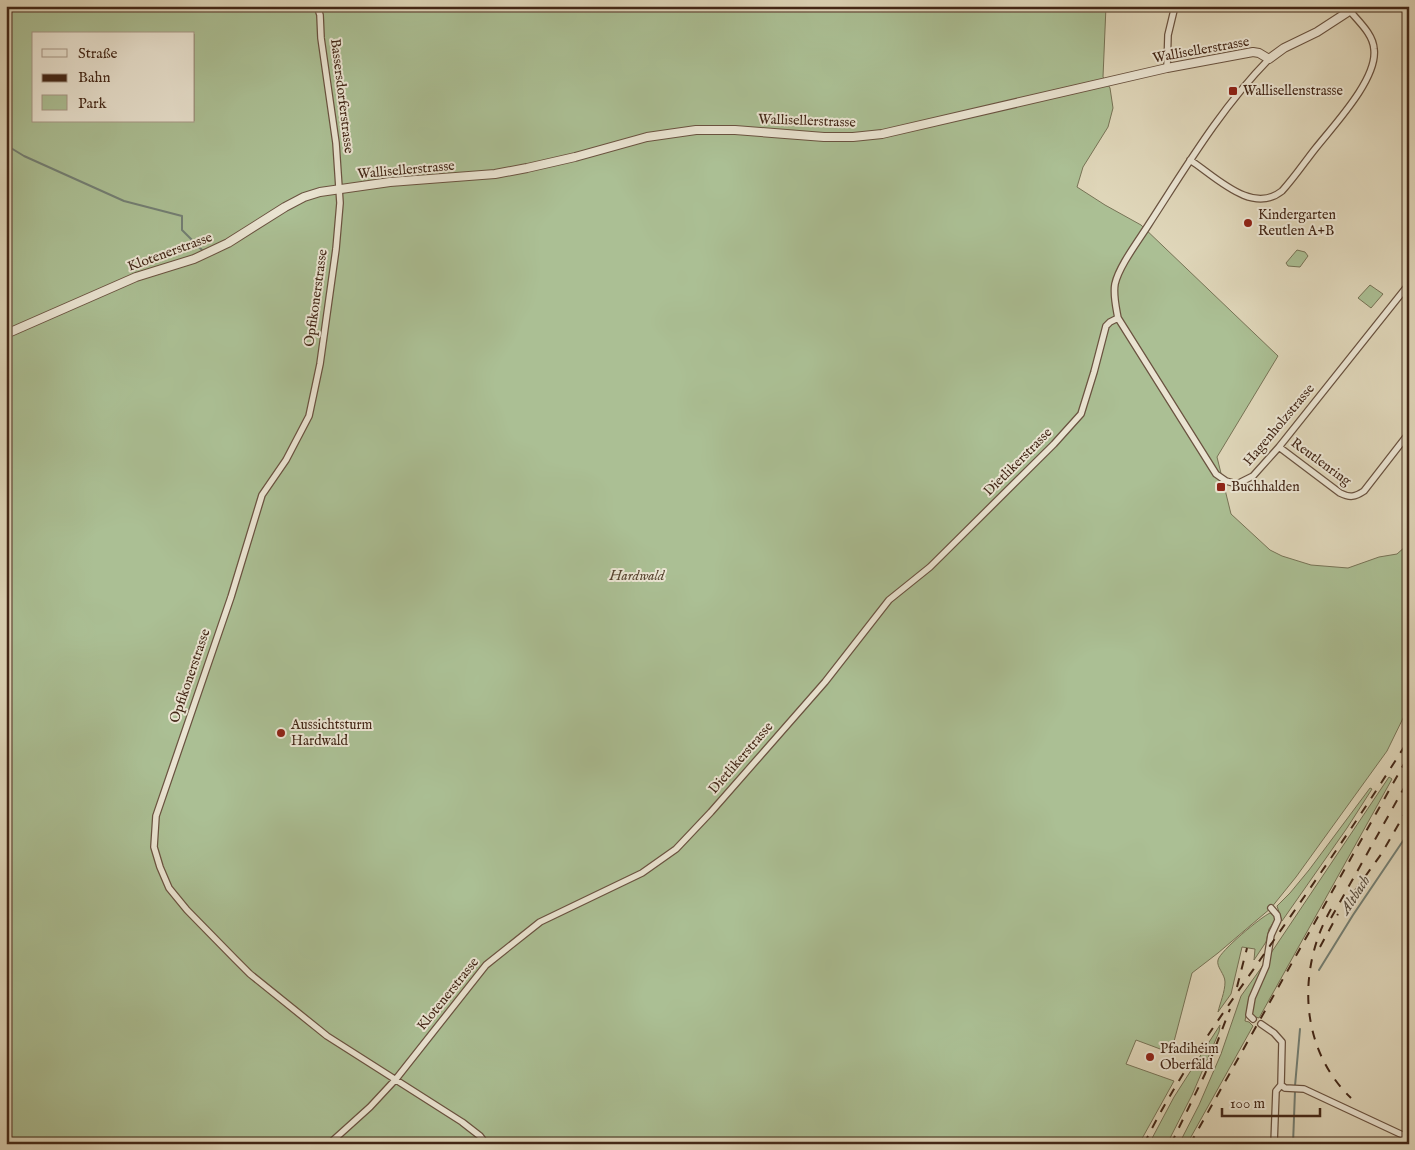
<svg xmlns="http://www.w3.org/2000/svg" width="1415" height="1150" font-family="'IM FELL English',serif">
<rect width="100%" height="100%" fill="#dfd6b9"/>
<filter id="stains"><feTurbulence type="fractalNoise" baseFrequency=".004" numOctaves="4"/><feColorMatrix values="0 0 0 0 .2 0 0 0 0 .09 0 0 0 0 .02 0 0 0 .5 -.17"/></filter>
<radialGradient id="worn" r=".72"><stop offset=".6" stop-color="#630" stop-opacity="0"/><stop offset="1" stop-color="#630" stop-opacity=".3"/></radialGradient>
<path fill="#abbf94" stroke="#777356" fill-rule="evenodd" d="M 6,6 L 1106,6 L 1103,77 L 1110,88 L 1113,108 L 1108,127 L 1083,167 L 1077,187 L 1105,205 L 1141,225 L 1278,356 L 1217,457 L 1231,514 L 1270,550 L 1282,556 L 1311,565 L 1348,568 L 1379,557 L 1397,554 L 1406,546 L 1409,540 L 1409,706 L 1387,751 L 1296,877 L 1271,908 L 1218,953 L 1192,973 L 1171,1053 L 1136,1040 L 1126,1064 L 1174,1081 L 1139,1144 L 6,1144 ZM 34,34 L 194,34 L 194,121 L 34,121 Z
M 1297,250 L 1305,252 L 1308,256 L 1300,267 L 1288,266 L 1286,263 Z
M 1370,285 L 1383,294 L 1371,308 L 1358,298 Z
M 1389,777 L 1392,779 L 1259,1018 L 1252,1016 L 1253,1002 L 1269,956 Z
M 1370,788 L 1372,789 L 1347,828 L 1282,921 L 1277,906 L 1290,893 L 1309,870 Z
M 1270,913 L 1275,916 L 1275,920 L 1269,929 L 1266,942 L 1254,960 L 1255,949 L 1242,947 L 1231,994 L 1218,1012 C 1220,1003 1225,992 1225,982 C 1225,974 1216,967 1218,960 C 1220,951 1261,917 1270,913 Z
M 1264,964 L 1249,997 L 1245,1021 L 1249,1022 L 1253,1026 L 1187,1144 L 1179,1144 L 1199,1105 L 1221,1054 L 1241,996 Z
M 1220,1025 L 1219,1032 L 1192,1095 L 1167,1144 L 1149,1144 L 1174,1097 Z"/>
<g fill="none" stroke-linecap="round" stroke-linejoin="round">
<path stroke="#737f74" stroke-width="2" d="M 6,145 L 24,156 L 124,201 L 182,216 L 182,230 L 202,250
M 1319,970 L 1353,915 L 1409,832
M 1295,1086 L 1300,1029
M 1293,1144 L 1295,1091"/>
<g stroke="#6a5340" stroke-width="8">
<path id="minor" d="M 317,6 L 320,15 L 321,38 L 336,143 L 340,203 L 336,249 L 320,364 L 309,416 L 286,460 L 262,495 L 231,597 L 156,816 L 154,847 L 160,867 L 169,888 L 187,910 L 235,959 L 250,974 L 327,1036 L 462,1122 L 480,1136 L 486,1144
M 1269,59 C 1221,108 1186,167 1149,224 C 1139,240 1119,266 1115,284 C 1113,295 1116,307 1118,318 L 1216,474 L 1226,481 L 1237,484 L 1253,476 L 1279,447 L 1409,284
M 1167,68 L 1168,35 L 1175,6
M 1190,160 C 1216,177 1252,215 1282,191 C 1294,178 1304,163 1315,149 C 1333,126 1378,79 1374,49 C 1373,34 1359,22 1350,11
M 1279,447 L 1340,493 C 1350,498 1355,497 1364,491 L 1409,433
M 1253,1019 L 1249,1015 L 1252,998 L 1266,966 L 1271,935 L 1278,920 L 1277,915 L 1271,908
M 1261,1024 L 1274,1033 L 1282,1042 L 1281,1085
M 1281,1085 L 1285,1088 L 1304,1089 L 1409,1138
M 329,1144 L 370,1107 L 396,1079 L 486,965 L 540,922 L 642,873 L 676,849 L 711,812 L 825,682 L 889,600 L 930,567 L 1054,444 L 1081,414 L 1094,372 L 1106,326 L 1110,322 L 1118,318
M 1274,1144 L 1276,1091 L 1281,1085"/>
</g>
<g stroke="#6a5340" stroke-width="10">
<path id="tertiary" d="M 6,334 L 136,277 L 194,259 L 228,243 L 285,207 L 304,197 L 320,192 L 390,182 L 495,174 L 527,168 L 575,157 L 647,137 L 696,130 L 735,130 L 824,137 L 853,137 L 882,134 L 1167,68 L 1253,52 L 1259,53 L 1269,59 L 1284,48 L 1317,32 L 1357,6"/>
</g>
<use href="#minor" stroke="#eae4d2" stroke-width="5.5"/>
<use href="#tertiary" stroke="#eae4d2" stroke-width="8"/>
<path stroke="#432717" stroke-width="2" stroke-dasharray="9 9" stroke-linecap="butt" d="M 1344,906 L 1382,853 L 1409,806
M 1331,909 C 1297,969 1299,1048 1351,1098
M 1331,918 L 1409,779
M 1320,947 L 1338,914
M 1237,987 L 1247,948
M 1144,1144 C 1176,1079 1218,1020 1260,960 C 1311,887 1362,815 1409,739
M 1171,1144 L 1205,1074 L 1230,1009
M 1190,1144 L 1409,755"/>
</g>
<g fill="#8f2418" stroke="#eae4d2" stroke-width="2">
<rect x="1228" y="86" width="10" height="10" rx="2.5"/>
<circle cx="1248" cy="223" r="5"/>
<rect x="1216" y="482" width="10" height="10" rx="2.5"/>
<circle cx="281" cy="733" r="5"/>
<circle cx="1150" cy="1057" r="5"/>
</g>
<g text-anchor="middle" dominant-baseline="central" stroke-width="4" stroke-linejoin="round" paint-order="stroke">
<g font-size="14" fill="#432717" stroke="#eae4d2">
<text transform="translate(1201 50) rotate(-10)">Wallisellerstrasse</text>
<text transform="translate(342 96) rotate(83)">Bassersdorferstrasse</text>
<text transform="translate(807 121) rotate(2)">Wallisellerstrasse</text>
<text transform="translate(406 170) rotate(-5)">Wallisellerstrasse</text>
<text transform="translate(170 252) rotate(-20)">Klotenerstrasse</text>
<text transform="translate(316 298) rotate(-82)">Opfikonerstrasse</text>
<text transform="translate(1279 425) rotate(-50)">Hagenholzstrasse</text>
<text transform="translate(1018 462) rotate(-45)">Dietlikerstrasse</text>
<text transform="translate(1321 462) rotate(36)">Reutlenring</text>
<text transform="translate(190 676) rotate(-71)">Opfikonerstrasse</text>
<text transform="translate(741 758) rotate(-49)">Dietlikerstrasse</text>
<text transform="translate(448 994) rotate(-51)">Klotenerstrasse</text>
</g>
<g font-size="14" fill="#432717" stroke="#eae4d2" text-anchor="start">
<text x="1243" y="91">Wallisellenstrasse</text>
<text x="1258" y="215">Kindergarten<tspan x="1258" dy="16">Reutlen A+B</tspan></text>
<text x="1231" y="487">Buchhalden</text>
<text x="291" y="725">Aussichtsturm<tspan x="291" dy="16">Hardwald</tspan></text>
<text x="1160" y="1049">Pfadiheim<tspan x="1160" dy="16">Oberfäld</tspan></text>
</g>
<g font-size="14" font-style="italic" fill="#584530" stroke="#eae4d2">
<text x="637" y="576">Hardwald</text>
</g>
<g font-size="15" font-style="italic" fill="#574c3e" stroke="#eae4d2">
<text transform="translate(1355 895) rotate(-57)">Altbach</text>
</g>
</g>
<rect width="1415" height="1150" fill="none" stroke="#dfd6b9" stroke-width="25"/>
<rect x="8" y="8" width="1400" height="1135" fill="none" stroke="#432717" stroke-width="2.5"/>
<rect x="12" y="12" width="1390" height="1125" fill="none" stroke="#432717"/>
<rect x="32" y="32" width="162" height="90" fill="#eae4d2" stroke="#a79887"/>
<rect x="42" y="49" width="25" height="8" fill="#eae4d2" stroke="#a79887"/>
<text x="78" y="58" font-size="15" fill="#432717">Straße</text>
<rect x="42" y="74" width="25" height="8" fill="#432717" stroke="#a79887"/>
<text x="78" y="82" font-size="15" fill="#432717">Bahn</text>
<rect x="42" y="95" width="25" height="15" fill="#abbf94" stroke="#a79887"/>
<text x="78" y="108" font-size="15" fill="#432717">Park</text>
<path d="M1222 1108v8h98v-8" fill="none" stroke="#432717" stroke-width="2.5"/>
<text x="1230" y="1108" font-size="15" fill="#432717" stroke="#eae4d2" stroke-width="4" paint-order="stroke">100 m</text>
<rect width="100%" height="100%" filter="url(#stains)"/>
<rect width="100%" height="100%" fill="url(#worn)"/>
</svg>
